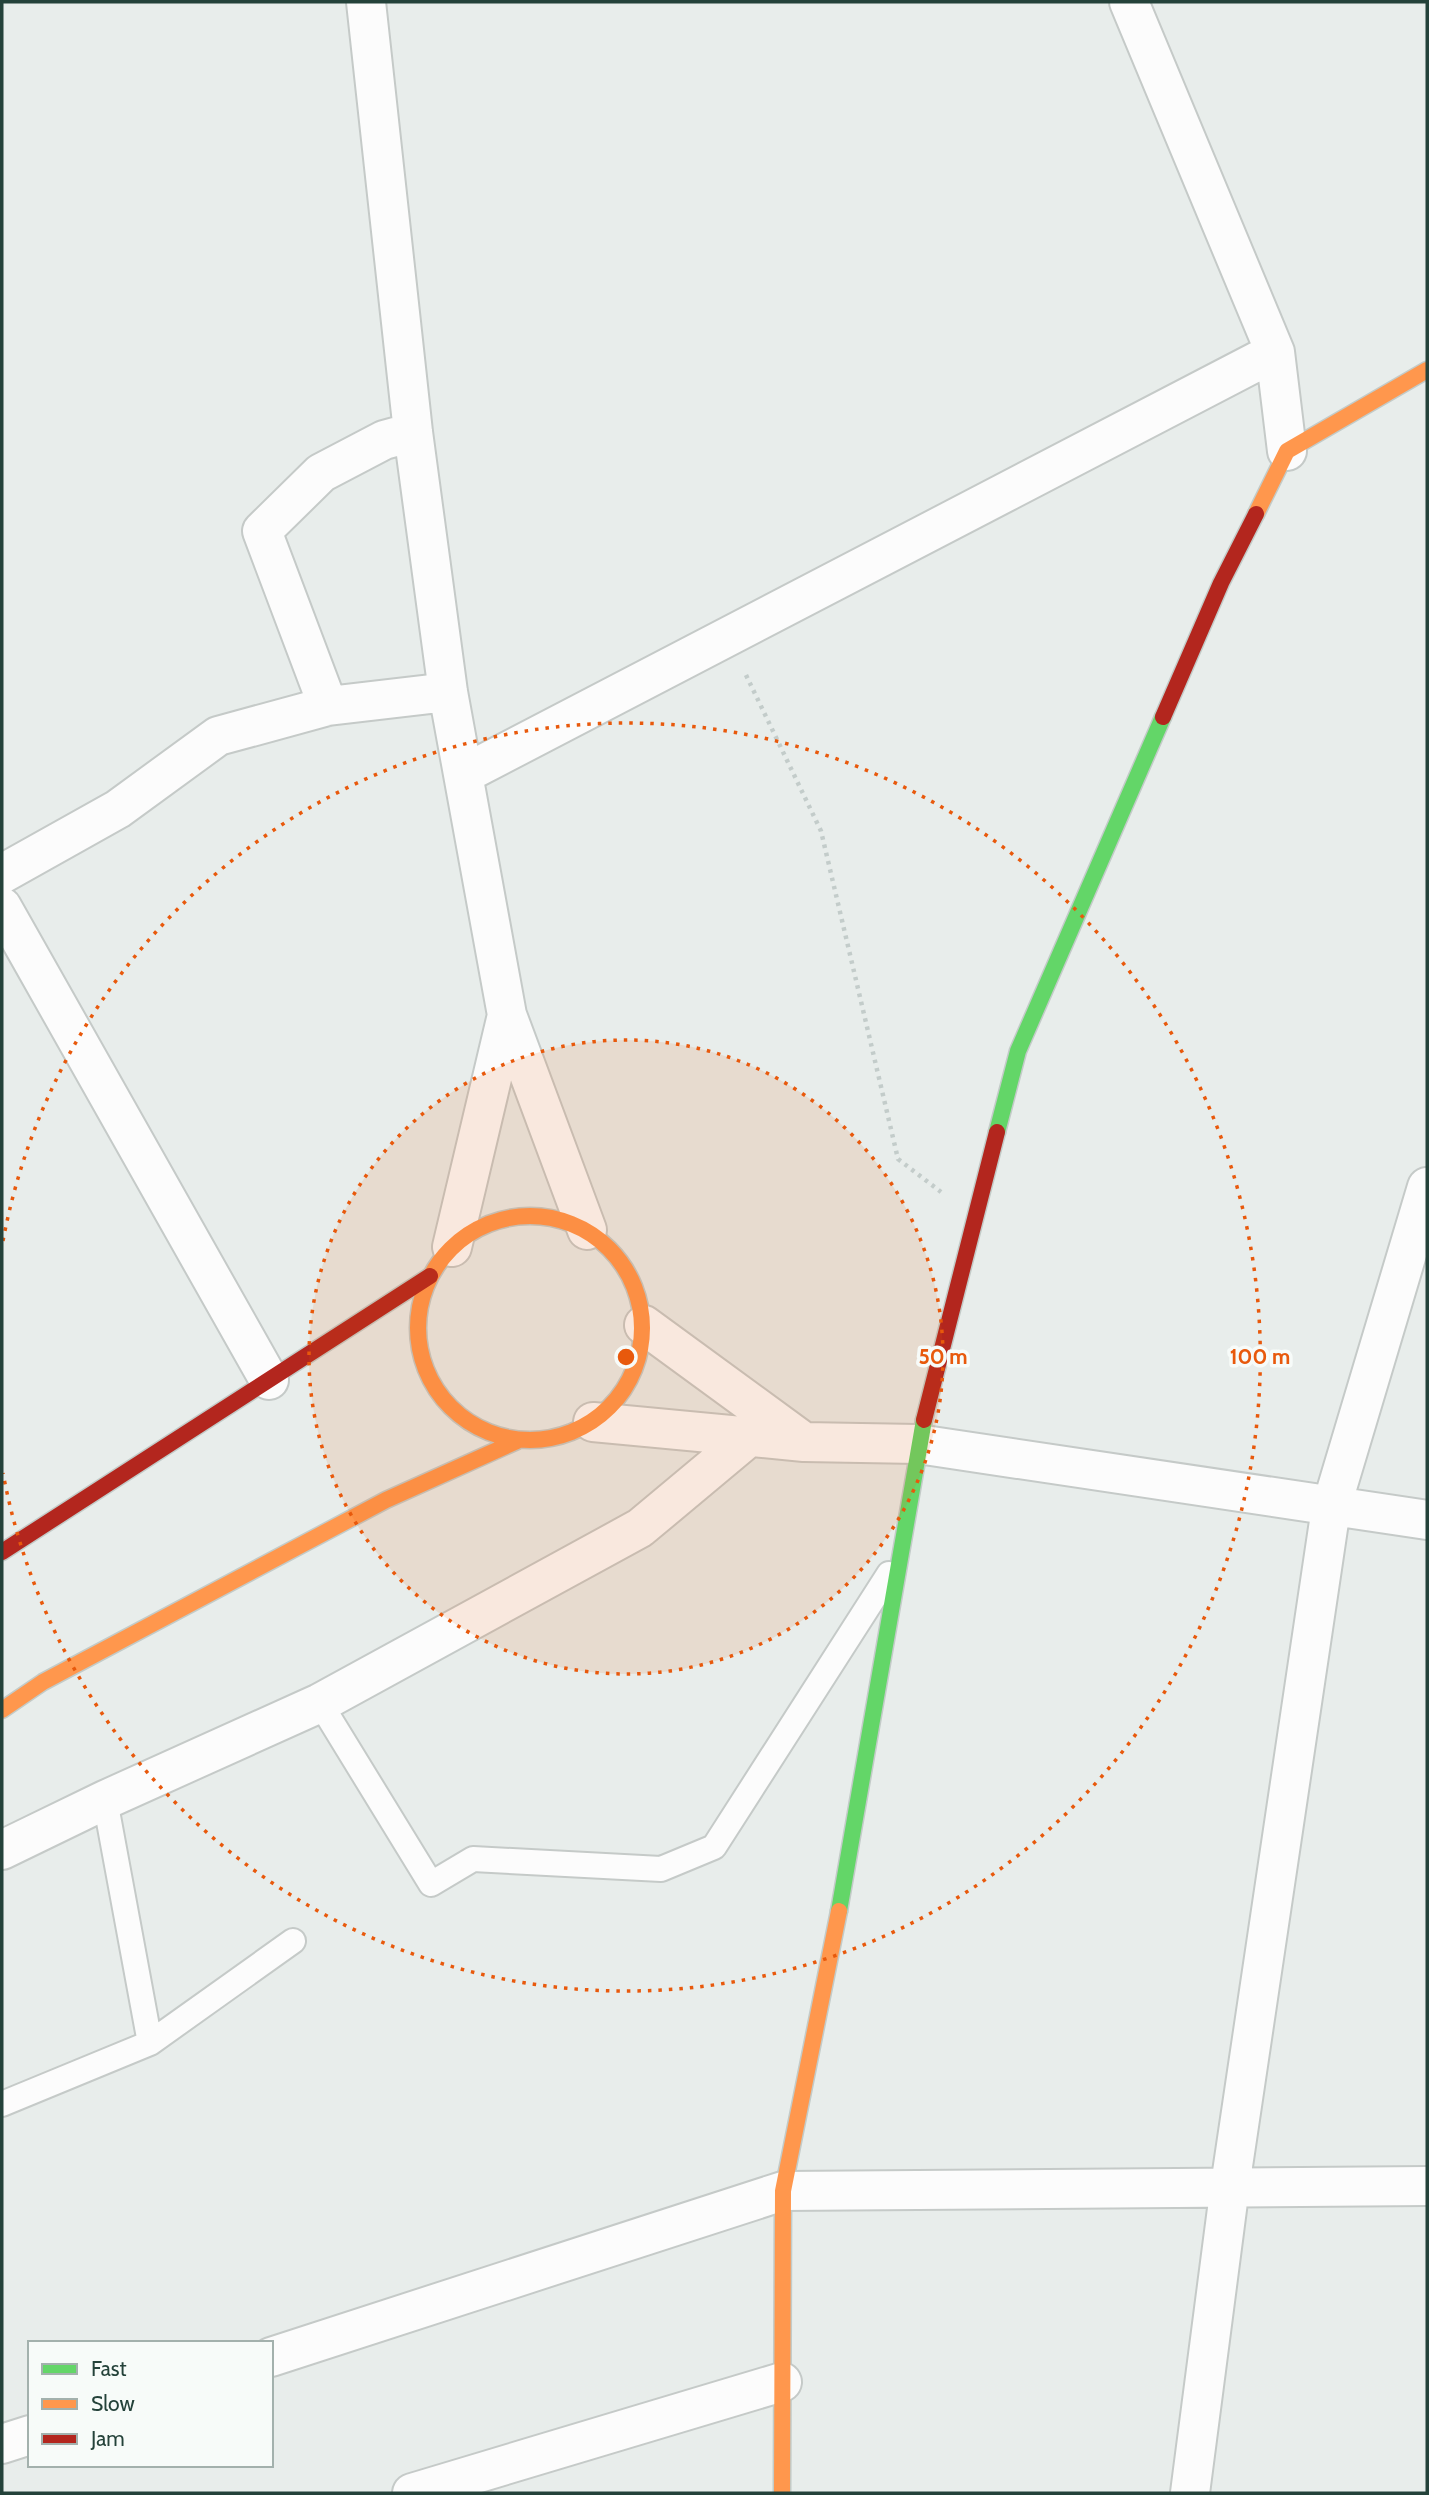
<svg xmlns="http://www.w3.org/2000/svg" width="1429" height="2495" font-family="Cabin,sans-serif">
<rect width="100%" height="100%" fill="#e8edeb"/>
<g fill="none" stroke-linecap="round" stroke-linejoin="round">
<g stroke="#c5cac8" stroke-width="28">
<path id="lane" d="M 320,1703 L 431,1884 L 473,1859 L 661,1869 L 714,1847 L 889,1574
M 105,1800 L 150,2043
M 2,2104 L 150,2043 L 293,1941"/>
</g>
<g stroke="#c5cac8" stroke-width="42">
<path id="street" d="M 366,2 L 413,432 L 448,692 L 507,1015 L 587,1230
M 1129,2 L 1275,352 L 1287,451
M 328,706 L 262,531 L 321,473 L 384,440 L 413,432
M 464,774 L 1275,352
M 2,874 L 118,809 L 218,736 L 328,706 L 448,692
M 2,907 L 269,1380
M 452,1247 L 507,1015
M 644,1325 L 804,1442
M 593,1422 L 804,1442 L 918,1444 L 1427,1520
M 2,1850 L 105,1800 L 320,1703 L 640,1528 L 749,1437
M 271,2357 L 783,2191 L 1427,2186
M 2,2444 L 30,2435
M 412,2493 L 782,2382
M 1190,2493 L 1230,2186 L 1331,1508 L 1427,1187"/>
</g>
<g stroke="#c3cbc8" stroke-width="19">
<path id="fast" d="M 997,1132 L 1018,1051 L 1163,717
M 839,1911 L 924,1420"/>
</g>
<g stroke="#c3cbc8" stroke-width="19">
<path id="slow" d="M 1256,514 L 1287,451 L 1427,370
M418 1328a112 112 0 1 1 224 0a112 112 0 1 1-224 0Z
M 2,1710 L 43,1682 L 386,1500 L 517,1441
M 782,2493 L 783,2191 L 839,1911"/>
</g>
<g stroke="#c3cbc8" stroke-width="19">
<path id="jam" d="M 1163,717 L 1221,583 L 1256,514
M 924,1420 L 997,1132
M 2,1552 L 430,1276"/>
</g>
<path stroke="#c3ccca" stroke-width="4.5" stroke-dasharray="3.5 5" stroke-linecap="butt" d="M 746,675 L 821,831 L 898,1159 L 941,1192"/>
<use href="#lane" stroke="#fcfcfc" stroke-width="24"/>
<use href="#street" stroke="#fcfcfc" stroke-width="38"/>
<use href="#fast" stroke="#63d668" stroke-width="16"/>
<use href="#slow" stroke="#ff974d" stroke-width="16"/>
<use href="#jam" stroke="#b3261e" stroke-width="16"/>
</g>
<circle cx="626" cy="1357" r="317" fill="#e8590c" fill-opacity=".12"/>
<g fill="none" stroke="#e8590c" stroke-width="3.5" stroke-dasharray="3.5 7">
<circle cx="626" cy="1357" r="317"/>
<path d="M3 1241A634 634 0 1 1 3 1473"/>
</g>
<circle cx="626" cy="1357" r="10" fill="#e8590c" stroke="#f7fbf9" stroke-width="3.5"/>
<g font-size="21" text-anchor="middle" font-weight="bold" fill="#e8590c" stroke="#f7fbf9" stroke-width="7" stroke-linejoin="round" paint-order="stroke">
<text x="943" y="1364">50 m</text>
<text x="1260" y="1364">100 m</text>
</g>
<rect width="1429" height="2495" fill="none" stroke="#24423a" stroke-width="7"/>
<rect x="28" y="2341" width="245" height="126" fill="#f7fbf9" stroke="#a3b1ad" stroke-width="2"/>
<rect x="42" y="2364" width="35" height="10" fill="#63d668" stroke="#a3b1ad" stroke-width="2"/>
<text x="91" y="2376" font-size="21" fill="#24423a">Fast</text>
<rect x="42" y="2399" width="35" height="10" fill="#ff974d" stroke="#a3b1ad" stroke-width="2"/>
<text x="91" y="2411" font-size="21" fill="#24423a">Slow</text>
<rect x="42" y="2434" width="35" height="10" fill="#b3261e" stroke="#a3b1ad" stroke-width="2"/>
<text x="91" y="2446" font-size="21" fill="#24423a">Jam</text>
</svg>
